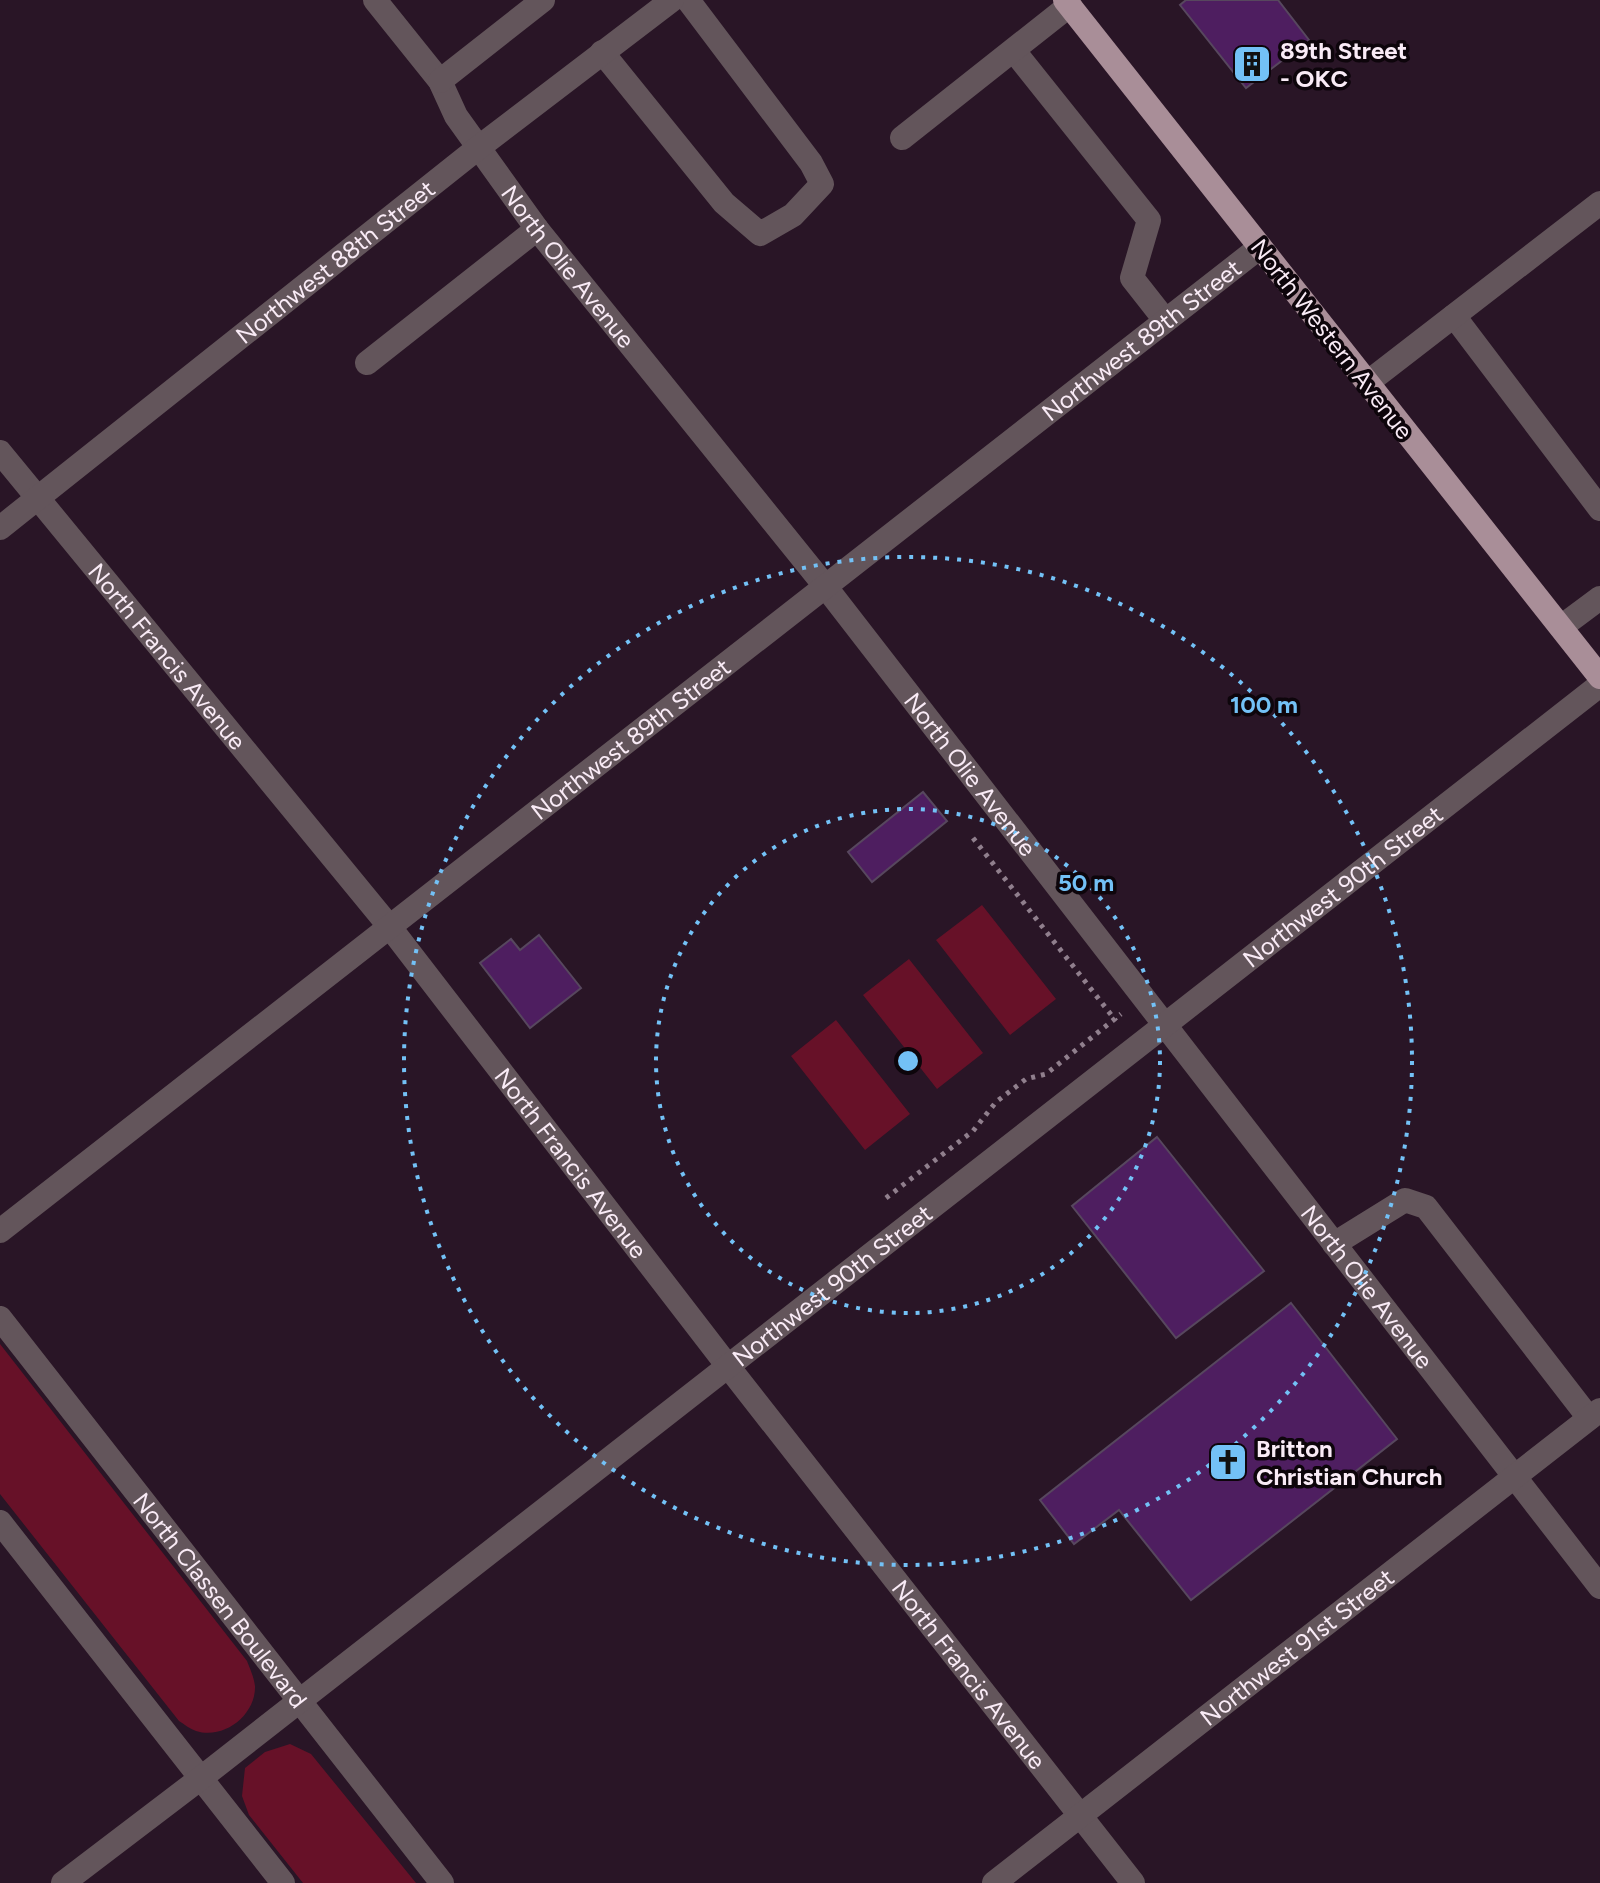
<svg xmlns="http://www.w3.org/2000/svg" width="1600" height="1883" font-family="Figtree,sans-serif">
<rect width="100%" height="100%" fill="#291526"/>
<path fill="#671128" d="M 982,905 L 1056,999 L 1010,1035 L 936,940 Z
M 909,959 L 983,1053 L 937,1089 L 863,995 Z
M 836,1020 L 910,1114 L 865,1150 L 791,1056 Z
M 0,1344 L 247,1661 C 250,1669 254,1677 255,1686 C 256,1715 224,1740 196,1731 C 190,1729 184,1724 179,1721 L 0,1494 Z
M 290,1744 L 311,1754 L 416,1883 L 303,1883 L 249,1815 L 242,1796 L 245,1768 L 265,1752 Z"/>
<path fill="#4e1e60" stroke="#57475e" stroke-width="2" d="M 1186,0 L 1278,0 L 1309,40 L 1246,88 L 1180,5 Z
M 923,792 L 947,821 L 872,882 L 848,852 Z
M 539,935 L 581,988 L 530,1028 L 480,963 L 511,939 L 520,950 Z
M 1157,1137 L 1264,1271 L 1176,1338 L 1072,1206 Z
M 1291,1303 L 1397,1439 L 1191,1600 L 1119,1510 L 1074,1544 L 1040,1500 Z"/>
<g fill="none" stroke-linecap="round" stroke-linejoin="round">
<path stroke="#907f8d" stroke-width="5" stroke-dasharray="4 6" stroke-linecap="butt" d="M 973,838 L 1116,1021
M 886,1198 L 973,1131 L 996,1102 L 1026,1079 L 1046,1074 L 1121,1014"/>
<g stroke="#63555b" stroke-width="24">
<path id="s1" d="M 375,0 L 440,81 L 456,116 L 537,229 L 825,586 L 1600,1587"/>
<path d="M 1014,51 L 1149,220 L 1132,278 L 1165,320"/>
<path d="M 602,52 L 724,203 L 760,234 L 793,215 L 822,184 L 811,163 L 688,0"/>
<path d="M 440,81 L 543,0"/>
<path d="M 902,138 L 1070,5"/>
<path d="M 1454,316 L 1600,509"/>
<path d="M 367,363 L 537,229"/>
<path d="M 1367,383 L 1600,203"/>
<path id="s2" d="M 0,452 L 389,926 L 727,1365 L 1133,1883"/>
<path id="s3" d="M 0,528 L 478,148 L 672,0"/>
<path d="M 1561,627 L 1600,598"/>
<path id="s4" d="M 0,1231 L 1260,247"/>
<path d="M 1334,1244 L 1405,1200 L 1426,1207 L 1589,1418"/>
<path id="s5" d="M 0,1318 L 442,1883"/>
<path d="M 0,1522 L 283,1883"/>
<path id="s6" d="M 63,1883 L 201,1778 L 1600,685"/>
<path id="s7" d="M 994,1883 L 1600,1410"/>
</g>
<path stroke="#a98e98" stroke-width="24" d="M 1065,0 L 1600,677"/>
</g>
<g fill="none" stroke="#73c1f6" stroke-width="4" stroke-dasharray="4 8">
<circle cx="908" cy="1061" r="252"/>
<circle cx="908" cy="1061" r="504"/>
</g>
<defs>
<g id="building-square" transform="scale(2)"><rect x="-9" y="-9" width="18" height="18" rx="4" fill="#73c1f6" stroke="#0d050b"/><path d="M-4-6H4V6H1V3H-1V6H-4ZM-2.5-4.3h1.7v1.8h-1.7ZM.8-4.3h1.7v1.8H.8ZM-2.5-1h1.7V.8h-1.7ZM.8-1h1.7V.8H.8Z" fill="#111"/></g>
<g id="church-square" transform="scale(2)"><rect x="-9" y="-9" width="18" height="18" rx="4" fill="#73c1f6" stroke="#0d050b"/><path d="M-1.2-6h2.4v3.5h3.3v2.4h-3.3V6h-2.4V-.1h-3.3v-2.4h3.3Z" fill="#111"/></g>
</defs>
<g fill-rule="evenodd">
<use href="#building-square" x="1252" y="64"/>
<use href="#church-square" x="1228" y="1462"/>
</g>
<g text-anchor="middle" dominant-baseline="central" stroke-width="7" stroke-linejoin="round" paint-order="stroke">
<g font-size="24" font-weight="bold" fill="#f9ebf6" stroke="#0d050b" text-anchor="start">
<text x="1280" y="50">89th Street<tspan x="1280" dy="28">- OKC</tspan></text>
<text x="1256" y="1448">Britton<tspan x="1256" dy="28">Christian Church</tspan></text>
</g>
<g font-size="24" fill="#f9ebf6" stroke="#0d050b">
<text stroke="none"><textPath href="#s3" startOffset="428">Northwest 88th Street</textPath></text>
<text stroke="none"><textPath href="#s1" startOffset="330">North Olie Avenue</textPath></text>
<text transform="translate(1332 339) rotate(52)">North Western Avenue</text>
<text stroke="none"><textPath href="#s4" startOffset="1448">Northwest 89th Street</textPath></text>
<text stroke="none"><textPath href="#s2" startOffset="264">North Francis Avenue</textPath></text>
<text stroke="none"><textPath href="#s4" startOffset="800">Northwest 89th Street</textPath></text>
<text stroke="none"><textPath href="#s1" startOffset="978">North Olie Avenue</textPath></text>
<text stroke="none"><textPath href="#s6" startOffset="1622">Northwest 90th Street</textPath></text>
<text stroke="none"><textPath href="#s2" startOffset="912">North Francis Avenue</textPath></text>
<text stroke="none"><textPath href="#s6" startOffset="974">Northwest 90th Street</textPath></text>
<text stroke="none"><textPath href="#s1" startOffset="1626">North Olie Avenue</textPath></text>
<text stroke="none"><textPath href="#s5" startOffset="358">North Classen Boulevard</textPath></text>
<text stroke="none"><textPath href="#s7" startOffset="384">Northwest 91st Street</textPath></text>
<text stroke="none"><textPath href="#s2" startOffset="1560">North Francis Avenue</textPath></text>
</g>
</g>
<circle cx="908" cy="1061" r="12" fill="#73c1f6" stroke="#0d050b" stroke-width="4"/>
<g font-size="24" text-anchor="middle" font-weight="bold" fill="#73c1f6" stroke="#0d050b" stroke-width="7" stroke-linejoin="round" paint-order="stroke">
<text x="1264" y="713">100 m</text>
<text x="1086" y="891">50 m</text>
</g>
</svg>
